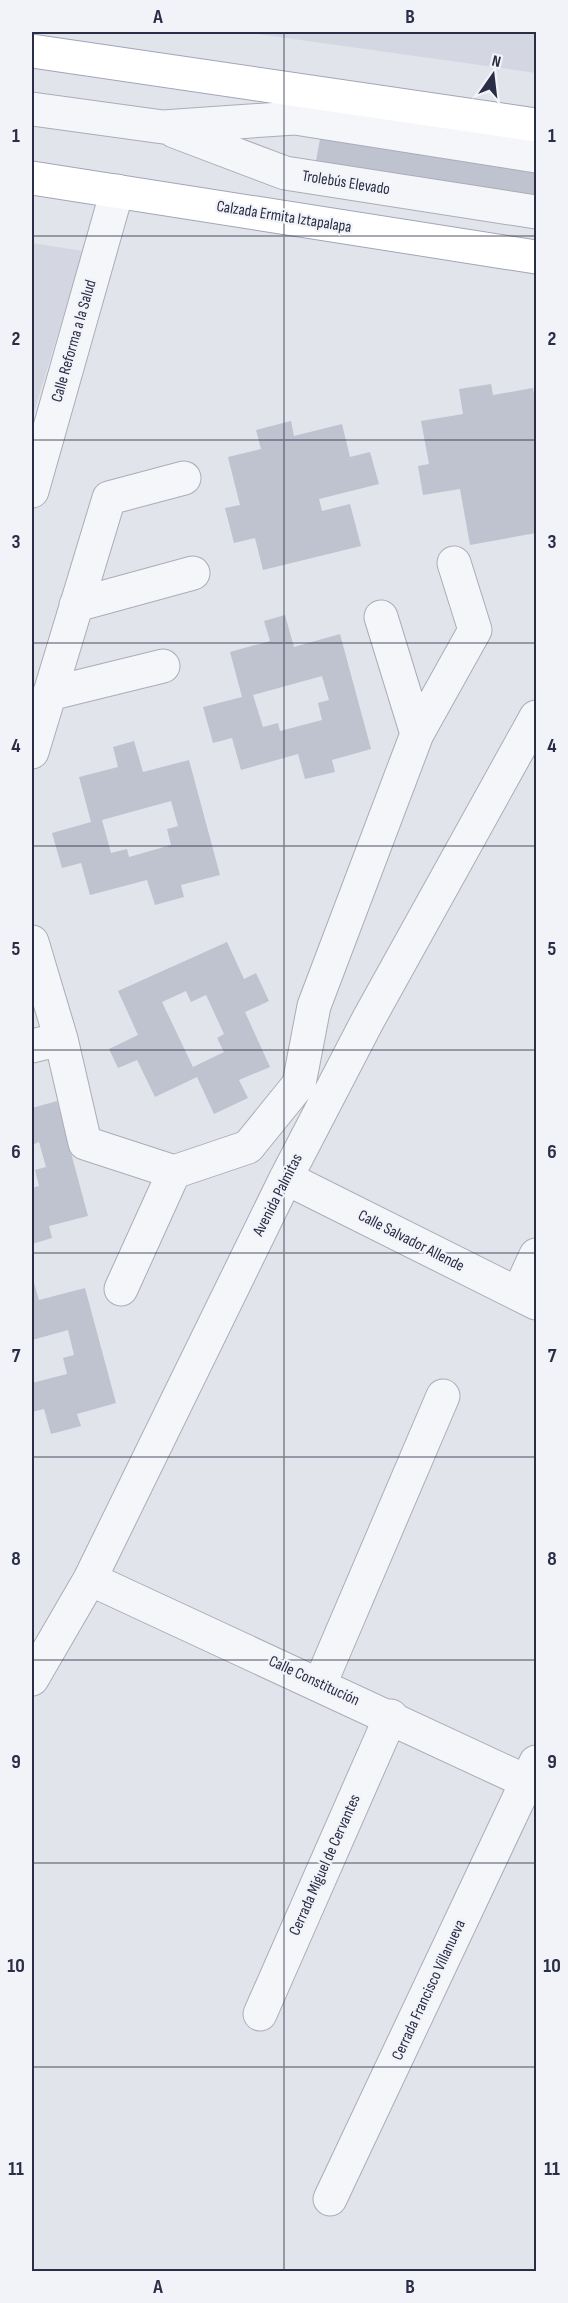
<svg xmlns="http://www.w3.org/2000/svg" width="568" height="2303" font-family="'Sofia Sans Condensed',sans-serif">
<rect width="100%" height="100%" fill="#e2e4eb"/>
<path fill="#d4d6e1" d="M 243,32 L 536,32 L 536,73 Z
M 32,243 L 83,251 L 32,419 Z"/>
<path fill="#bfc2cf" fill-rule="evenodd" d="M 321,134 L 536,167 L 536,199 L 315,166 Z
M 491,384 L 493,395 L 533,388 L 536,407 L 536,533 L 470,545 L 460,489 L 423,495 L 418,466 L 429,464 L 421,421 L 463,414 L 459,389 Z
M 291,421 L 294,436 L 342,424 L 350,457 L 370,452 L 379,484 L 319,499 L 322,511 L 350,504 L 361,546 L 263,570 L 255,538 L 234,543 L 225,508 L 240,505 L 228,457 L 261,449 L 256,430 Z
M 285,615 L 294,647 L 340,634 L 371,749 L 332,760 L 335,772 L 305,779 L 298,754 L 241,770 L 232,738 L 213,743 L 203,707 L 242,697 L 230,652 L 270,641 L 264,621 ZM 322,676 L 329,700 L 318,703 L 322,720 L 280,731 L 278,723 L 263,727 L 253,695 Z
M 134,741 L 143,772 L 189,760 L 220,875 L 181,885 L 184,897 L 155,905 L 147,880 L 90,895 L 81,863 L 62,868 L 52,833 L 91,822 L 79,777 L 118,767 L 113,747 ZM 171,801 L 178,826 L 167,829 L 171,845 L 129,857 L 127,849 L 111,853 L 102,820 Z
M 227,942 L 244,979 L 256,973 L 269,1001 L 245,1012 L 270,1067 L 239,1080 L 248,1098 L 214,1114 L 197,1077 L 155,1097 L 137,1060 L 118,1068 L 109,1049 L 138,1035 L 118,991 ZM 186,991 L 191,1002 L 206,995 L 224,1034 L 217,1038 L 224,1052 L 193,1067 L 162,1002 Z
M 57,1101 L 88,1216 L 49,1226 L 52,1238 L 32,1244 L 32,1188 L 39,1186 L 35,1170 L 46,1167 L 39,1142 L 32,1145 L 32,1108 Z
M 32,1276 L 39,1300 L 85,1288 L 116,1403 L 77,1414 L 81,1426 L 51,1434 L 44,1409 L 32,1412 L 32,1383 L 67,1374 L 63,1358 L 74,1355 L 68,1330 L 32,1340 Z"/>
<g fill="none" stroke-linecap="round" stroke-linejoin="round">
<g stroke="#aaadb9" stroke-width="35">
<path id="minor" d="M 32,109 L 163,127 L 295,118 L 536,156
M 174,131 L 285,173 L 536,212
M 32,491 L 117,191
M 76,605 L 193,573
M 381,617 L 417,734
M 49,694 L 163,666
M 32,752 L 109,498 L 184,478
M 32,942 L 61,1039 L 85,1143 L 174,1172 L 248,1147 L 299,1084 L 314,1006 L 417,734 L 475,630 L 454,563
M 32,1046 L 61,1039
M 286,1178 L 536,1303
M 121,1289 L 174,1172
M 518,1294 L 536,1255
M 90,1579 L 536,1786
M 32,1679 L 90,1579 L 286,1178 L 368,1020 L 536,717
M 320,1684 L 443,1396
M 260,2014 L 391,1716
M 330,2199 L 536,1762"/>
</g>
<g stroke="#a1a5b8" stroke-width="35">
<path id="major" d="M 32,51 L 536,125
M 32,178 L 536,257"/>
</g>
<use href="#minor" stroke="#f5f6f9" stroke-width="33"/>
<use href="#major" stroke="#fff" stroke-width="33"/>
</g>
<path fill="none" stroke="#292d45" stroke-width="1.5" stroke-opacity="0.55" d="M 284,32 L 284,2272M 32,236 L 536,236M 32,440 L 536,440M 32,643 L 536,643M 32,846 L 536,846M 32,1050 L 536,1050M 32,1253 L 536,1253M 32,1457 L 536,1457M 32,1660 L 536,1660M 32,1863 L 536,1863M 32,2067 L 536,2067"/>
<g text-anchor="middle" dominant-baseline="central" stroke-width="4.5" stroke-linejoin="round" paint-order="stroke">
<g font-size="16" fill="#292d45" stroke="#f2f3f8">
<text transform="translate(346 183) rotate(9)">Trolebús Elevado</text>
<text transform="translate(284 217) rotate(9)">Calzada Ermita Iztapalapa</text>
<text transform="translate(74 341) rotate(-74)">Calle Reforma a la Salud</text>
<text transform="translate(278 1195) rotate(-63)">Avenida Palmitas</text>
<text transform="translate(411 1241) rotate(27)">Calle Salvador Allende</text>
<text transform="translate(314 1681) rotate(25)">Calle Constitución</text>
<text transform="translate(325 1865) rotate(-66)">Cerrada Miguel de Cervantes</text>
<text transform="translate(429 1990) rotate(-65)">Cerrada Francisco Villanueva</text>
</g>
</g>
<rect width="568" height="2303" fill="none" stroke="#f2f3f8" stroke-width="66"/>
<g transform="translate(493 75) rotate(14)" stroke="#f2f3f8" stroke-width="4.5" paint-order="stroke">
<path d="M0-4.5L10 22L0 15L-10 22Z" fill="#292d45"/>
<text y="-9" font-size="16" font-weight="bold" text-anchor="middle" fill="#292d45">N</text>
</g>
<rect x="33" y="33" width="502" height="2237" fill="none" stroke="#292d45" stroke-width="2"/>
<g font-size="20" text-anchor="middle" font-weight="bold" fill="#292d45">
<text x="158" y="23">A</text>
<text x="410" y="23">B</text>
<text x="16" y="142">1</text>
<text x="552" y="142">1</text>
<text x="16" y="345">2</text>
<text x="552" y="345">2</text>
<text x="16" y="548">3</text>
<text x="552" y="548">3</text>
<text x="16" y="752">4</text>
<text x="552" y="752">4</text>
<text x="16" y="955">5</text>
<text x="552" y="955">5</text>
<text x="16" y="1158">6</text>
<text x="552" y="1158">6</text>
<text x="16" y="1362">7</text>
<text x="552" y="1362">7</text>
<text x="16" y="1565">8</text>
<text x="552" y="1565">8</text>
<text x="16" y="1768">9</text>
<text x="552" y="1768">9</text>
<text x="16" y="1972">10</text>
<text x="552" y="1972">10</text>
<text x="16" y="2175">11</text>
<text x="552" y="2175">11</text>
<text x="158" y="2293">A</text>
<text x="410" y="2293">B</text>
</g>
</svg>
